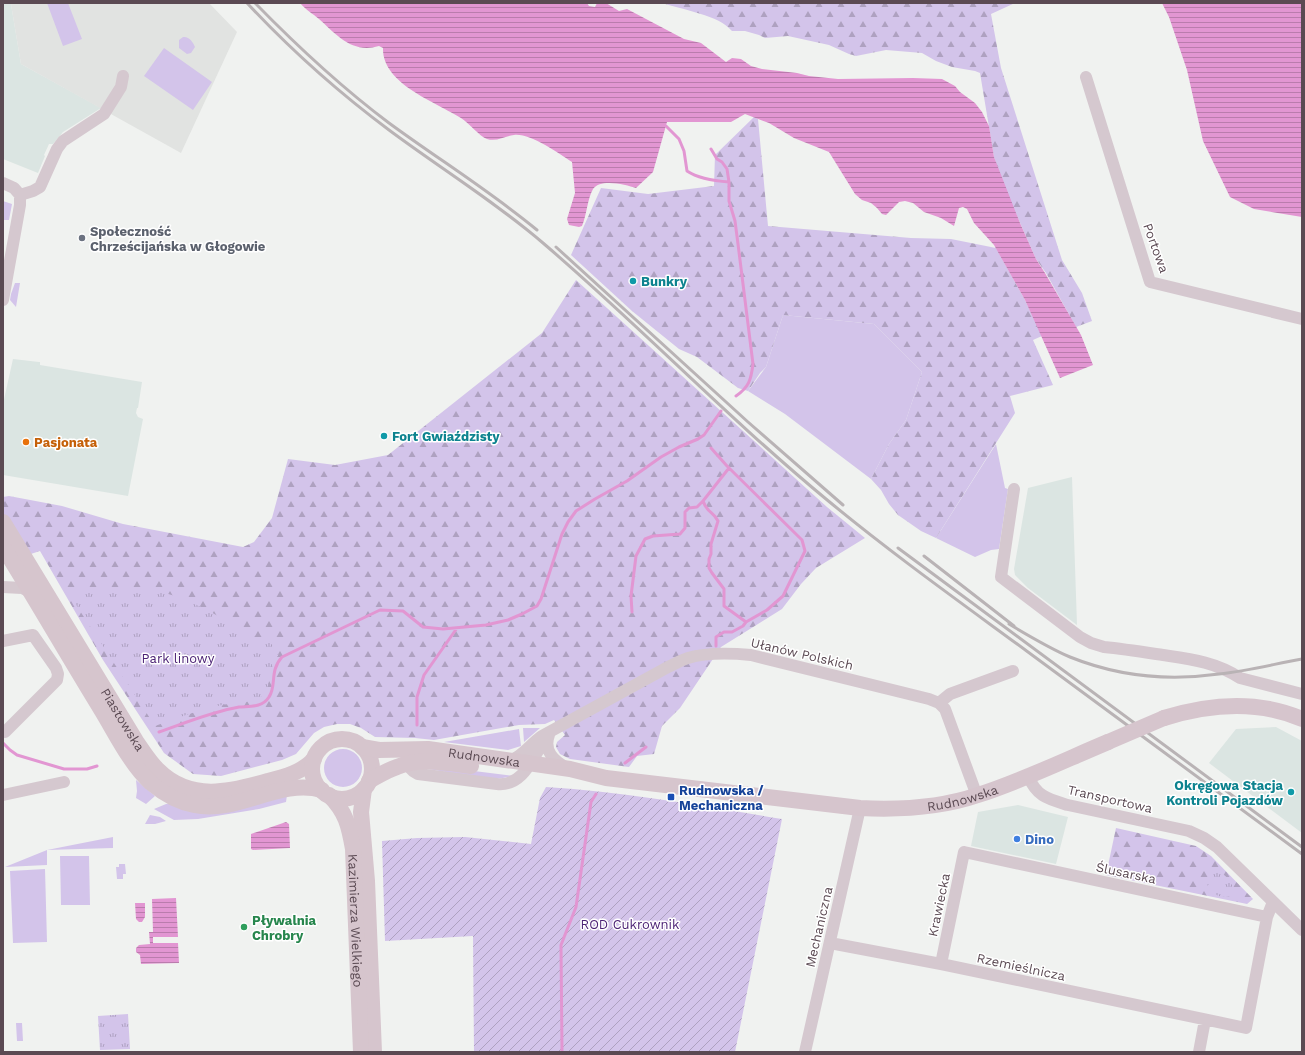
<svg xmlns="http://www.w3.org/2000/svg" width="1305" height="1055" font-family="'Work Sans',sans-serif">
<defs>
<pattern id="forest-firs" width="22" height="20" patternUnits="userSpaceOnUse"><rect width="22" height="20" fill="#d3c4ea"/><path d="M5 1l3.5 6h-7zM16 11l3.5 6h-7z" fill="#aea1c0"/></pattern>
<pattern id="park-tufts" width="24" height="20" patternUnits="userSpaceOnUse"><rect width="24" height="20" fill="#d3c4ea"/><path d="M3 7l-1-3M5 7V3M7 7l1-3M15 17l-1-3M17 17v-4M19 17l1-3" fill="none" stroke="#aea1c0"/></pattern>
<pattern id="garden-furrows" width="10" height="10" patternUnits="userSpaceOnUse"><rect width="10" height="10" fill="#d3c4ea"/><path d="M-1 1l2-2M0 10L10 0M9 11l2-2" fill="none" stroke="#aea1c0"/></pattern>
<pattern id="water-rules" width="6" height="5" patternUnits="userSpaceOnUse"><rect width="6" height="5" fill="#e296d2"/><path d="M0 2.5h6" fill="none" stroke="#ba7cad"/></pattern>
</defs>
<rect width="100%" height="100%" fill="#f0f2f0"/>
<path fill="#dbe5e2" d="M 3,3 L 11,4 L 21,64 L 101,108 L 63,132 L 53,144 L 49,144 L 44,155 L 45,156 L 38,173 L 3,159 Z
M 13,359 L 39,362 L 40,362 L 40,365 L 142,382 L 138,408 L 137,408 L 136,413 L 138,417 L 143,419 L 128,496 L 3,475 L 3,404 Z
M 1072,477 L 1073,507 L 1077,625 L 1028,588 L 1015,575 L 1014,569 L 1028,488 Z
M 1276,727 L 1302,741 L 1302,833 L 1209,763 L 1236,729 Z
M 1018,805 L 1068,817 L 1056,864 L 971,846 L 978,812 Z"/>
<path fill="#e1e3e1" d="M 9,3 L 209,3 L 237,32 L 181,153 L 21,64 L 11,4 Z"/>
<path fill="#d3c4ea" d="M 47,3 L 68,3 L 82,39 L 63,46 Z
M 183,37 C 189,36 193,42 195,47 L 191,53 L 187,54 L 179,48 L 179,40 Z
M 164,48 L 212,82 L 193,110 L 144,76 Z
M 3,201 L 12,204 L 9,220 L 3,220 Z
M 15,283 L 20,283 L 16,307 L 10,300 L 11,294 Z
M 783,315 L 874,324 L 922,372 L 906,420 L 889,444 L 871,479 L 785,414 L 748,391 L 766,367 Z
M 996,444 L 1005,488 L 1008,489 L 999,549 L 991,550 L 975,557 L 936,538 Z
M 523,728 L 540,728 L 524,742 Z
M 519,729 L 521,746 L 508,750 L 444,742 Z
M324 768a19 19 0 1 1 38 0a19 19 0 1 1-38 0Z
M 417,767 L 474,771 L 515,776 L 491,780 Z
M 136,780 L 155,796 L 146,804 L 136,798 L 137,791 Z
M 287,795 L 286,802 L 259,809 L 198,819 L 174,820 L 154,809 L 166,804 Z
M 150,815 L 160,817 L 166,821 L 155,824 L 145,824 Z
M 113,837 L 113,848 L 47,850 L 47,865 L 5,867 L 47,850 Z
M 60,856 L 89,856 L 90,905 L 61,905 Z
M 119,864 L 125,864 L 126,874 L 123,874 L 123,879 L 117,879 L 116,867 L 119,867 Z
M 45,869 L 47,942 L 13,943 L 10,871 Z
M 16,1023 L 22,1023 L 23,1041 L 17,1041 Z"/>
<path fill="url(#forest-firs)" d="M 662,3 L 1015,3 L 991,14 L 1001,68 L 1062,260 L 1082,293 L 1092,321 L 1076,327 L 1046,273 L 1036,259 L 1005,189 L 994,157 L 980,73 L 975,71 L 952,67 L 936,61 L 922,53 L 886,50 L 856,56 L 849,54 L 829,45 L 788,36 L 765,38 L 759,35 L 745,31 L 732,31 C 719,15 683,10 662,3 Z
M 754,117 L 758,119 L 768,226 L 911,238 L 951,239 L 996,248 L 1025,300 L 1042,336 L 1033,340 L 1053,385 L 1010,396 L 1015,413 L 936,538 L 921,531 L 898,515 L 889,504 L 881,490 L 871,479 L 889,444 L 906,420 L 922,372 L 874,324 L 783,315 L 766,367 L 760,373 L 748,391 L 738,388 L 697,357 L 679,349 L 632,311 L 571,255 L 601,188 L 648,194 L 714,186 L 715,155 Z
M 576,280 L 827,507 L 865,538 L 816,568 L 801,584 L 782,609 L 721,647 L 680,708 L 662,726 L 654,754 L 637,756 L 629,767 L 570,759 L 560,754 L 556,747 L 557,742 L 565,735 L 554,720 L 545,724 L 519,725 L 434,740 L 415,738 L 375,737 L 361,728 L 350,724 L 337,724 L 324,727 L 314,733 L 296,754 L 282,760 L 221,776 L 193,774 L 164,753 L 103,660 L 40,551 L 3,563 L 3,497 L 9,496 L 62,506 L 123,524 L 243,547 L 254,542 L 272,518 L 288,459 L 335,465 L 388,455 L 542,333 Z
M 1116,828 L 1196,846 L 1211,856 L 1253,899 L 1247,904 L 1106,875 Z"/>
<path fill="url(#park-tufts)" d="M 146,589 C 172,593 195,603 218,616 C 236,625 248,638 269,640 L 279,655 C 265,665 274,686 262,696 C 255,702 243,702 235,703 C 208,706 181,717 155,726 L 67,591 Z
M 1214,872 C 1225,871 1238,886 1231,896 C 1221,900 1206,892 1207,880 Z
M 128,1014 L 130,1049 L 100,1050 L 98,1016 Z"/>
<path fill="url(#garden-furrows)" d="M 546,787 C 625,792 704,806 782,819 L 735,1052 L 474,1052 L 473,936 L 385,941 L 382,841 L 417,838 L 465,837 L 531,844 L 540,798 Z"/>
<path fill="url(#water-rules)" d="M 300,3 L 587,3 L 589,6 L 595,7 L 597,3 L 606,3 L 619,11 L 627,9 L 684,39 L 701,43 L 726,62 L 732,58 L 741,59 L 751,66 L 762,69 L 797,73 L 809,76 L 838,79 L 913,78 L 942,79 L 955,86 L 960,92 L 975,103 L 982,112 L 989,126 L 994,157 L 1020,223 L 1036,259 L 1045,273 L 1081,335 L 1093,365 L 1060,378 L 1025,300 L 994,245 L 974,223 L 967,209 L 963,207 L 959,208 L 954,226 L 941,218 L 924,212 L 913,203 L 905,201 L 899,202 L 886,215 L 882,214 L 877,208 L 871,203 L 862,200 L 855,194 L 829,152 L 794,138 L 769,123 L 745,114 L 731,122 L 667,122 L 653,172 L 636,188 C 626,185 601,178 593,189 C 587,200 587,214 582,226 L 579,227 L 569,225 L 567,219 L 575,193 L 572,162 C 558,153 530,133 514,135 C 505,136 497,142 487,139 C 479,136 469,123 461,118 C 436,102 382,84 383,48 L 379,46 C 352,54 337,35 319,19 C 312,13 307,11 300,3 Z
M 1162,3 L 1302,3 L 1302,217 L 1254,209 L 1230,197 L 1203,141 L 1187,70 L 1169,17 Z
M 286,822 L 289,824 L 290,848 L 253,850 L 251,849 L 251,834 Z
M 176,898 L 178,937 L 153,937 L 153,943 L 178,943 L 179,963 L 141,964 L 140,955 L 136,952 L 136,948 L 139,945 L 150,944 L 149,932 L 153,932 L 152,899 Z
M 135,903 L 145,903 L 145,917 L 142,922 L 139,922 L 136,919 Z"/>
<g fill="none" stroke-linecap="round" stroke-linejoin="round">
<path stroke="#e296d2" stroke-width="3" d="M 666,126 L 679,139 L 684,151 L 687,171 C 699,179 715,181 729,182 L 729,201 L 735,221 L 738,244 L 753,364 C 751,380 749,387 736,396
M 711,149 L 717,159 L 722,162 L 727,169 L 729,182
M 711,448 L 727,466 L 802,540 L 805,551 L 783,596 L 767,610 L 746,622 L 743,626 L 732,632 L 724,632 L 716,637 L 716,646
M 729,468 L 703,501 C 707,513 713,511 718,521 L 711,544 L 711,554 L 709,559 L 709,568 L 712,573 L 724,589 L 724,606 L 746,622
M 632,612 L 631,596 L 636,556 L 645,539 L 653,536 L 680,534 L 685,528 L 685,512 L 689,508 L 697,507 L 703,501
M 417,725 L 417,697 L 424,675 L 457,628
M 159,732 C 185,723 211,712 239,707 C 250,706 262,708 269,697 C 277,686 269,671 282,657 L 380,610 L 403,611 L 423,627 L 443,629 L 486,625 L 508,620 L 522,614 L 537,606 L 541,599 L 562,534 L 568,522 L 576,511 L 595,499 L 627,481 L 661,457 L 679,447 L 698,439 L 704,435 L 721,411
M 3,743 L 10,750 L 17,755 L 64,769 L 87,769 L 97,766
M 625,763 L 646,747
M 562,1052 L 561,945 L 576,907 L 591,802 L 596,794"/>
<path stroke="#d5c8cf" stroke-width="12" d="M 1086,77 L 1150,282 L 1302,319
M 3,183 L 14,188 L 20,195
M 20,195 L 33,191 L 40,187 L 57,149 L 63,141 L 104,114 L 121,87 L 123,76
M 3,300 L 20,205 L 20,195
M 1014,489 L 1001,577 L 1080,637 L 1091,643 L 1104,647 C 1124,649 1143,652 1163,655 C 1190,659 1216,662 1240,678 L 1302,694
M 3,587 L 22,588 L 32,593
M 3,641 L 33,635 L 56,668 L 58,674 L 57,680 L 5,732
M 939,703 L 950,694 L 1013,671
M 549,735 C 543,751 554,761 567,768
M 509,761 C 523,757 530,744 542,736 L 668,667 C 675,664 681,660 688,658 C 708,652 730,653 751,655 L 929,699 L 939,703 L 945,709 L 977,796
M 406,764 L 413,771 L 418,774 L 497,784 C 526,787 534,752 549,734
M 1028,776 C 1037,797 1048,799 1068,805 L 1189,831 L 1204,838 L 1217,847 L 1302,930
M 3,795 L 64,782
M 830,943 L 941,964 L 1246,1028 L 1267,917 L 1273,902
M 941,964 L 964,852 L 1267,917
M 805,1052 L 860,808
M 1199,1052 L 1205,1020"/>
<g stroke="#d6c5cd" stroke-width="16">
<path id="s1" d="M 3,522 L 136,741 C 143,751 149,761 158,770 C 190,802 230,792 268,781 C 284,777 303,772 314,759"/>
<path d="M 3,547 C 37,601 68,656 102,711 C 116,734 131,765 151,783 C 164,794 178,802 194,805 C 239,814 279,778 322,790"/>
<path d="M 1164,718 C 1209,704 1258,700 1302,719"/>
<circle cx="342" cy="769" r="30"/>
<path id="s2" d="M 362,747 L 379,750 L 428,749 L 570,769 L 606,778 L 860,808 C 899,810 940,808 978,795 C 1022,781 1065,760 1108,742"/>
<path d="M 369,781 C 378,776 387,770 397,767 C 419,757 448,763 471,766"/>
<path d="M 364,789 L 361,812 L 367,881 L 374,1052"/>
<path id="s3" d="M 329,795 C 346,812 349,826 353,849 L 361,1052"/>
</g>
<path stroke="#b9b3b5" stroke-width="3" d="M 247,3 C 290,49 338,92 389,130 C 440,168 494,201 543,243 C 640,326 728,418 826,499 C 891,553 960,602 1028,652 C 1119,719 1211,787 1302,854
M 255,3 C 297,46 341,87 389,123 C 438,159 490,191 537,230
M 556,247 L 748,422 L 843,505
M 898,548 L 1302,847
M 924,556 L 1014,626
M 1009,624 C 1029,636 1049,648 1070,657 C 1117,676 1169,681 1219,674 C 1247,671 1274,664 1302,659"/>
<path stroke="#d6c5cd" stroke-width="16" d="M 1108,742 L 1164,718"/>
</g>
<circle fill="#6b7280" stroke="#fff" stroke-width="1.5" cx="82" cy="238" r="4"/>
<g fill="#0f9aa8" stroke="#fff" stroke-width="1.5">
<circle cx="633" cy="281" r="4"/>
<circle cx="384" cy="436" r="4"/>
<circle cx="1291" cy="792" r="4"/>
</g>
<circle fill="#e8710a" stroke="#fff" stroke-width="1.5" cx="26" cy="442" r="4"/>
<rect fill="#1a4fb4" stroke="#fff" stroke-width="1.5" x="667" y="793" width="8" height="8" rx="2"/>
<circle fill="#3f7fe0" stroke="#fff" stroke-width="1.5" cx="1017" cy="839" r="4"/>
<circle fill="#2e9e5b" stroke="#fff" stroke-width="1.5" cx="244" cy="927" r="4"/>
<g text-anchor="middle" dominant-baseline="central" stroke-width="3" stroke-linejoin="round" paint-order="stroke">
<g font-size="13" font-weight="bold" fill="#5b616d" stroke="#fff" text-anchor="start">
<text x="90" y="231">Społeczność<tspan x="90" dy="15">Chrześcijańska w Głogowie</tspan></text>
</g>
<g font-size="13" fill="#5b4a53" stroke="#fff">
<text transform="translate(1156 248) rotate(70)">Portowa</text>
<text transform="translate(802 654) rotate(13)">Ułanów Polskich</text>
<text stroke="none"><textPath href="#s1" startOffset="231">Piastowska</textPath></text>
<text stroke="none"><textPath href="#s2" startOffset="123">Rudnowska</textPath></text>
<text stroke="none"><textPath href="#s2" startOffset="606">Rudnowska</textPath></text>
<text transform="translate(1110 799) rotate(13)">Transportowa</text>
<text transform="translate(1126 873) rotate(12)">Ślusarska</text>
<text transform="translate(939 905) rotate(-78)">Krawiecka</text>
<text stroke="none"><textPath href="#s3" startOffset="132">Kazimierza Wielkiego</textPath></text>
<text transform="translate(819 927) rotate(-77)">Mechaniczna</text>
<text transform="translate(1021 967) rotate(12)">Rzemieślnicza</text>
</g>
<g font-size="13" font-weight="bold" fill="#0d838f" stroke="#fff" text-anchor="start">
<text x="641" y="281">Bunkry</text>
<text x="392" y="436">Fort Gwiaździsty</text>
<text x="1283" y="785" text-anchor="end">Okręgowa Stacja<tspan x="1283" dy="15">Kontroli Pojazdów</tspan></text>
</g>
<g font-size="13" font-weight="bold" fill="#c56008" stroke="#fff" text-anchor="start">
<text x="34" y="442">Pasjonata</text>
</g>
<g font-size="13" fill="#4c2275" stroke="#fff">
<text x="178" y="658">Park linowy</text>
<text x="630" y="924">ROD Cukrownik</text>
</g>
<g font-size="13" font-weight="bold" fill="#164399" stroke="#fff" text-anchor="start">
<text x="679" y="790">Rudnowska /<tspan x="679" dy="15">Mechaniczna</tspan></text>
</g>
<g font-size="13" font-weight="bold" fill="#366cbe" stroke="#fff" text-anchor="start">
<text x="1025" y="839">Dino</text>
</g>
<g font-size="13" font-weight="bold" fill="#27864d" stroke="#fff" text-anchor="start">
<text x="252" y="920">Pływalnia<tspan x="252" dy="15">Chrobry</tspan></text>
</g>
</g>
<rect width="1305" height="1055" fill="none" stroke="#5b4a53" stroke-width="8"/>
</svg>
